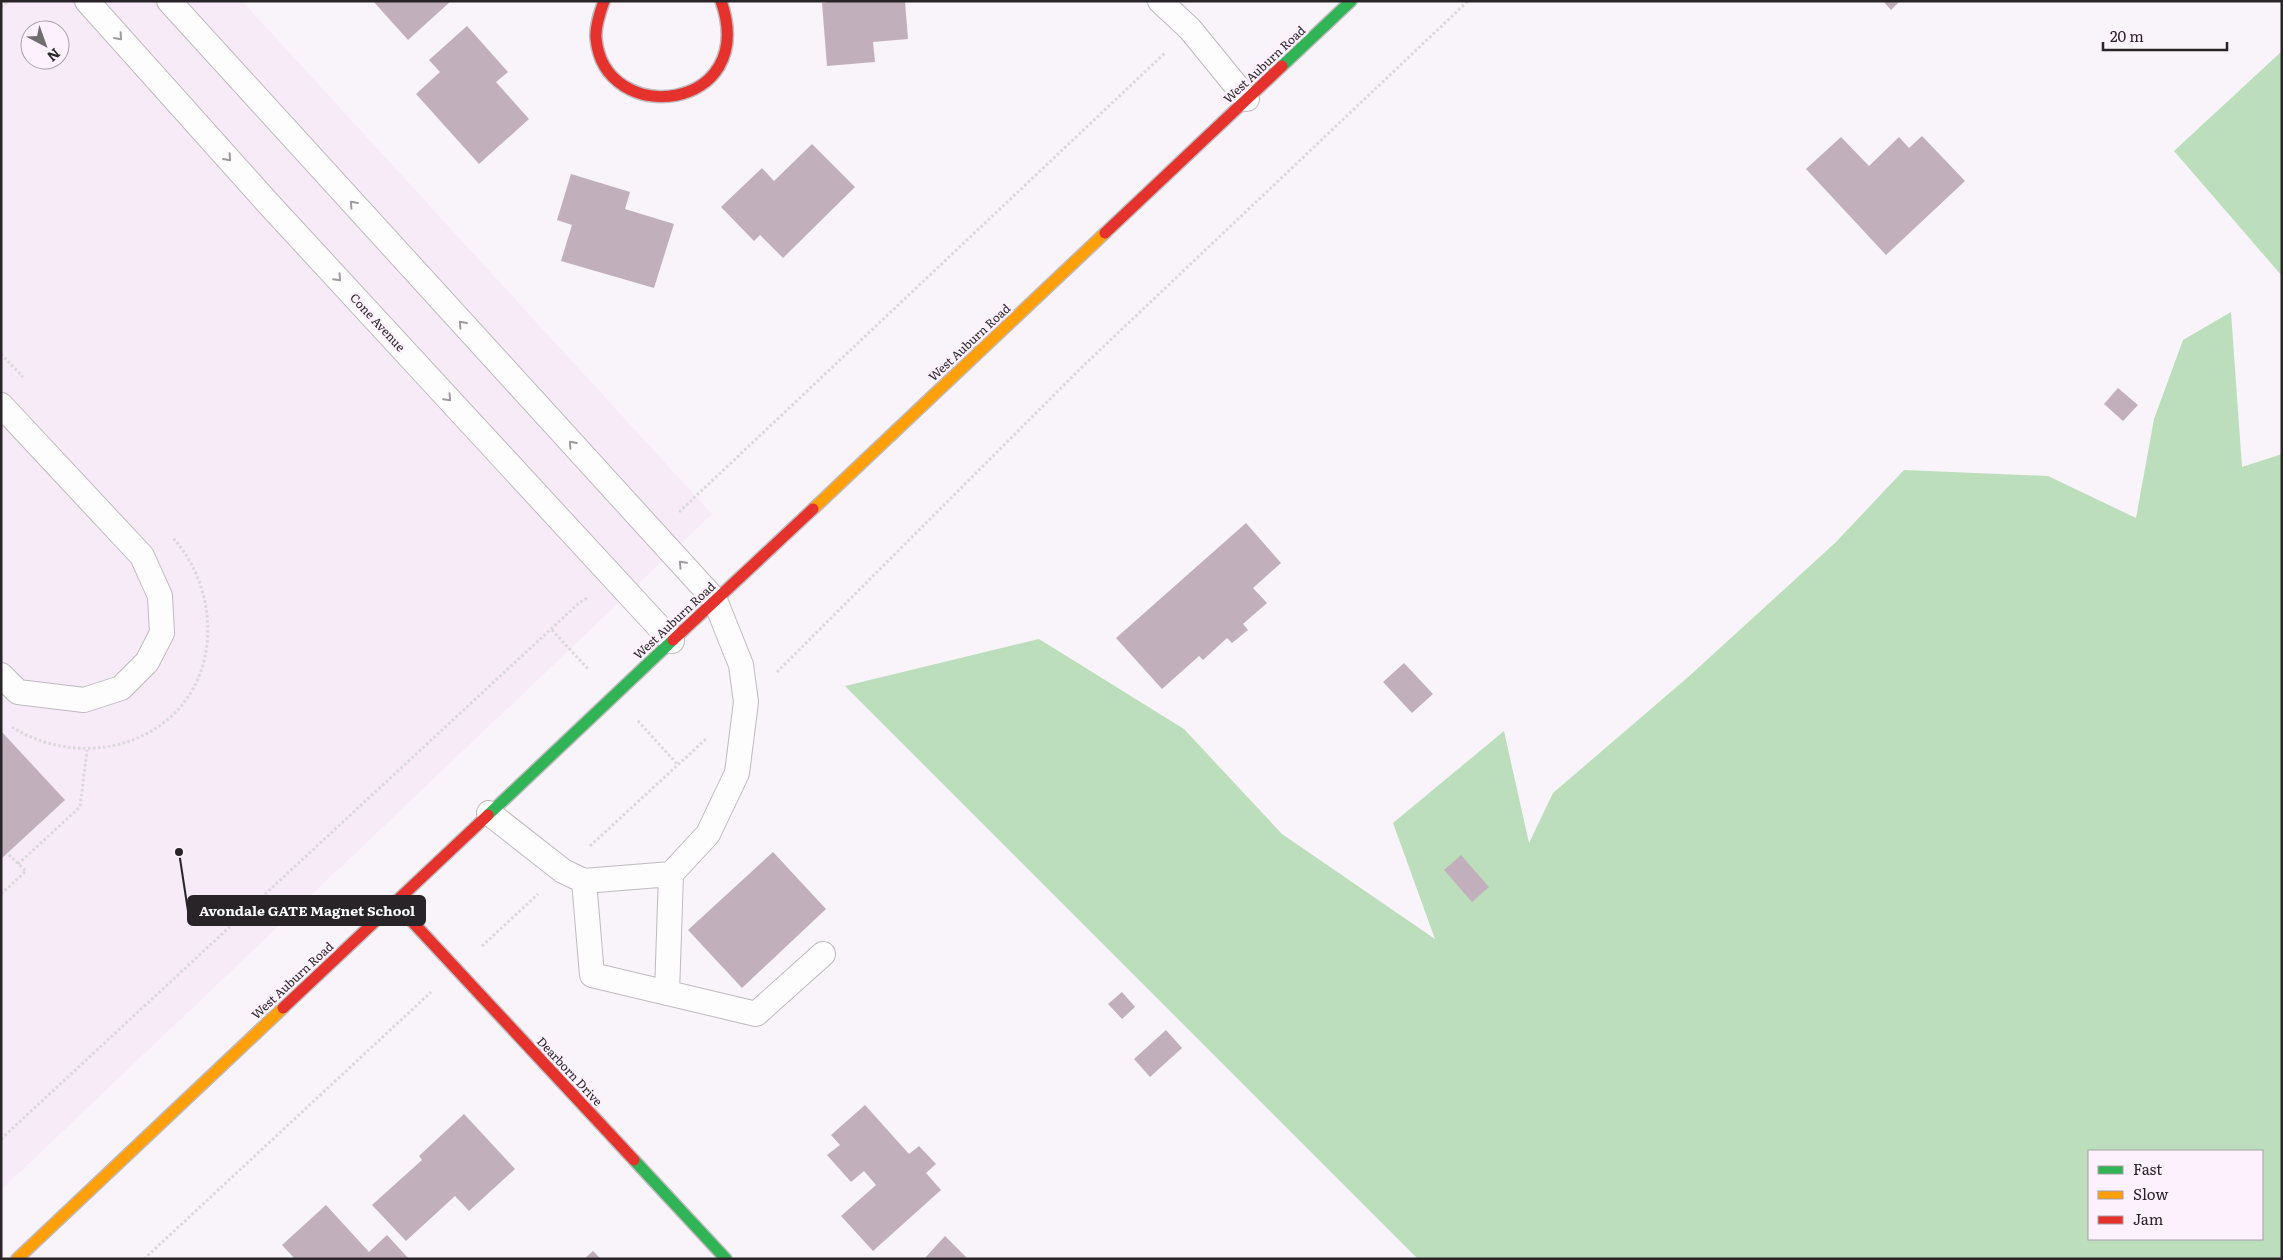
<svg xmlns="http://www.w3.org/2000/svg" width="2283" height="1260" font-family="Literata,serif">
<rect width="100%" height="100%" fill="#f9f4f9"/>
<path fill="#f7ebf7" fill-rule="evenodd" d="M 1,1 L 242,1 L 712,514 L 1,1190 ZM 30,30 L 60,30 L 60,60 L 30,60 Z"/>
<path fill="#bcdebc" fill-rule="evenodd" d="M 2282,51 L 2282,276 L 2174,151 Z
M 2231,312 L 2242,467 L 2282,454 L 2282,1259 L 1418,1259 L 845,686 L 1039,639 L 1184,729 L 1282,834 L 1435,939 L 1393,823 L 1504,731 L 1529,843 L 1553,793 L 1687,678 L 1835,543 L 1904,470 L 2048,476 L 2136,518 L 2154,419 L 2183,340 ZM 2089,1151 L 2262,1151 L 2262,1239 L 2089,1239 Z"/>
<path fill="#c1b0bb" d="M 373,1 L 451,1 L 408,40 Z
M 834,1 L 905,1 L 908,39 L 873,42 L 875,62 L 827,66 L 822,3 Z
M 1883,1 L 1900,1 L 1891,10 Z
M 467,26 L 508,72 L 496,82 L 529,119 L 479,164 L 416,94 L 440,72 L 429,60 Z
M 1922,136 L 1965,181 L 1886,255 L 1806,169 L 1841,137 L 1869,166 L 1899,137 L 1909,148 Z
M 812,144 L 855,187 L 783,258 L 760,235 L 754,241 L 721,207 L 762,168 L 774,181 Z
M 571,174 L 630,192 L 625,209 L 674,224 L 654,288 L 561,261 L 572,225 L 557,220 Z
M 2118,388 L 2138,405 L 2123,421 L 2104,404 Z
M 1246,523 L 1281,563 L 1253,588 L 1267,603 L 1243,624 L 1248,630 L 1232,643 L 1227,638 L 1203,660 L 1199,656 L 1162,689 L 1116,638 Z
M 1404,663 L 1433,694 L 1412,713 L 1383,682 Z
M 1,731 L 65,800 L 1,859 Z
M 773,852 L 826,909 L 742,988 L 688,930 Z
M 1461,855 L 1489,887 L 1472,902 L 1444,870 Z
M 1122,992 L 1135,1007 L 1122,1019 L 1108,1004 Z
M 1166,1030 L 1182,1048 L 1150,1077 L 1134,1059 Z
M 865,1105 L 909,1154 L 919,1146 L 936,1164 L 926,1173 L 941,1190 L 873,1251 L 841,1216 L 876,1185 L 864,1171 L 851,1182 L 827,1155 L 840,1145 L 831,1135 Z
M 464,1114 L 515,1169 L 469,1211 L 455,1196 L 406,1241 L 372,1205 L 422,1160 L 419,1156 Z
M 326,1205 L 369,1252 L 387,1235 L 409,1259 L 295,1259 L 282,1245 Z
M 945,1236 L 968,1259 L 924,1259 Z
M 593,1251 L 601,1259 L 584,1259 Z"/>
<g fill="none" stroke-linecap="round" stroke-linejoin="round">
<g stroke="#bebabe" stroke-width="26">
<path id="lane" d="M 87,1 L 266,201 L 672,641
M 169,1 L 715,600 L 741,665 L 746,702 L 737,773 L 708,834 L 671,874 L 584,881 L 563,871 L 489,813
M 1160,1 L 1190,29 L 1247,99
M 1,405 L 142,556 L 160,596 L 162,633 L 147,662 L 121,688 L 84,700 L 18,692 L 1,675
M 584,881 L 592,975 L 756,1014 L 823,954
M 667,993 L 671,874"/>
</g>
<g stroke="#bebabe" stroke-width="14">
<path id="fast" d="M 1282,66 L 1351,1
M 488,815 L 673,640
M 634,1160 L 726,1259"/>
</g>
<g stroke="#bebabe" stroke-width="14">
<path id="slow" d="M 813,509 L 1105,233
M 17,1259 L 283,1008"/>
</g>
<g stroke="#bebabe" stroke-width="14">
<path id="jam" d="M 604,1 C 600,12 595,26 596,38 C 604,129 760,112 721,1
M 1105,233 L 1282,66
M 673,640 L 813,509
M 394,902 L 634,1160
M 283,1008 L 488,815"/>
</g>
<path stroke="#dad8da" stroke-width="3" stroke-dasharray="2.5 2.5" stroke-linecap="butt" d="M 1,7 L 8,1
M 1,354 L 23,377
M 679,512 L 1165,53
M 552,630 L 589,670
M 777,672 L 1082,367 L 1468,1
M 638,721 L 678,765
M 12,727 C 59,757 124,756 167,720 C 223,674 218,586 172,537
M 590,846 L 707,738
M 18,864 L 80,807 L 87,750
M 1,894 L 26,871 L 7,853
M 482,946 L 538,894
M 1,1139 L 579,603 L 587,598
M 144,1259 L 431,992"/>
<use href="#lane" stroke="#fefdfe" stroke-width="24"/>
<use href="#fast" stroke="#30b455" stroke-width="11"/>
<use href="#slow" stroke="#ff9f0a" stroke-width="11"/>
<use href="#jam" stroke="#e5322d" stroke-width="11"/>
</g>
<defs><path id="oneway-chevron" d="M-2-3.5L2.5 0L-2 3.5" fill="none" stroke-width="1.6" stroke-linecap="round" stroke-linejoin="round" transform="scale(1.25)"/></defs>
<g stroke="#9e9b9e">
<use href="#oneway-chevron" transform="translate(119 37) rotate(48)"/>
<use href="#oneway-chevron" transform="translate(228 158) rotate(48)"/>
<use href="#oneway-chevron" transform="translate(353 204) rotate(-132)"/>
<use href="#oneway-chevron" transform="translate(338 278) rotate(47)"/>
<use href="#oneway-chevron" transform="translate(462 324) rotate(-132)"/>
<use href="#oneway-chevron" transform="translate(448 398) rotate(47)"/>
<use href="#oneway-chevron" transform="translate(572 444) rotate(-132)"/>
<use href="#oneway-chevron" transform="translate(682 564) rotate(-133)"/>
</g>
<g text-anchor="middle" dominant-baseline="central" stroke-width="5" stroke-linejoin="round" paint-order="stroke">
<g font-size="12" fill="#282428" stroke="#fcf1fc">
<text transform="translate(1264 64) rotate(-43)">West Auburn Road</text>
<text transform="translate(378 322) rotate(47)">Cone Avenue</text>
<text transform="translate(969 342) rotate(-43)">West Auburn Road</text>
<text transform="translate(674 620) rotate(-43)">West Auburn Road</text>
<text transform="translate(292 980) rotate(-43)">West Auburn Road</text>
<text transform="translate(570 1071) rotate(47)">Dearborn Drive</text>
</g>
</g>
<path fill="none" stroke="#282428" stroke-width="2" d="M179 852L188 911"/>
<circle fill="#282428" stroke="#fcf1fc" stroke-width="2" cx="179" cy="852" r="5"/>
<rect fill="#282428" stroke="#282428" stroke-width="2" x="188" y="896" width="237" height="29" rx="5"/>
<g font-size="14" text-anchor="middle" font-weight="bold" fill="#fff">
<text x="307" y="916">Avondale GATE Magnet School</text>
</g>
<rect width="2283" height="1260" fill="none" stroke="#282428" stroke-width="5"/>
<rect x="2088" y="1150" width="175" height="90" fill="#fcf1fc" stroke="#a79fa7"/>
<rect x="2098" y="1166" width="25" height="8" fill="#30b455" stroke="#a79fa7"/>
<text x="2133" y="1175" font-size="15" fill="#282428">Fast</text>
<rect x="2098" y="1191" width="25" height="8" fill="#ff9f0a" stroke="#a79fa7"/>
<text x="2133" y="1200" font-size="15" fill="#282428">Slow</text>
<rect x="2098" y="1216" width="25" height="8" fill="#e5322d" stroke="#a79fa7"/>
<text x="2133" y="1225" font-size="15" fill="#282428">Jam</text>
<g transform="translate(45 45) rotate(139)"><circle r="24" fill="#fcf1fc" stroke="#a79fa7"/>
<path d="M0-4L9 19L0 12L-9 19Z" fill="#716d71"/>
<text y="-8" font-size="14" font-weight="bold" text-anchor="middle" fill="#282428">N</text>
</g>
<path d="M2103 42v8h124v-8" fill="none" stroke="#282428" stroke-width="2.5"/>
<text x="2110" y="42" font-size="15" fill="#282428" stroke="#fcf1fc" stroke-width="4" paint-order="stroke">20 m</text>
</svg>
